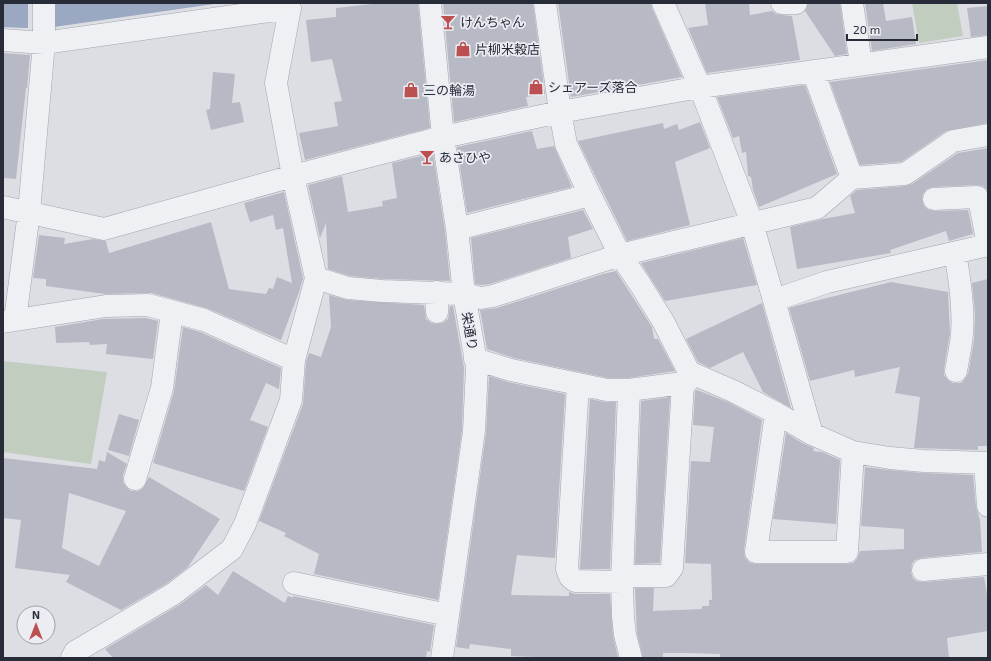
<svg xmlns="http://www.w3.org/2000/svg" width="991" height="661" font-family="'Exo 2','Noto Sans JP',sans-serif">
<rect width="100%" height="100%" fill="#dddee4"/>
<path fill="#c0cdbf" d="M 912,3 L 957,3 L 963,36 L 919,43 Z
M 3,361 L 107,372 L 91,464 L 3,452 Z"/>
<path fill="#9ba8c1" d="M 3,3 L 221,3 L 54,27 L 24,28 L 3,27 Z"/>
<path fill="#dddee4" d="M 28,3 L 52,3 L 52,29 L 28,30 Z"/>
<path fill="#b7bac4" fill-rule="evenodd" d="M 381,3 L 418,3 L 430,128 L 305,160 L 299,133 L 338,126 L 334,102 L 342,101 L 332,59 L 311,62 L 306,20 L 336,17 L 336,8 Z
M 443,3 L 533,3 L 545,94 L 526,97 L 528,106 L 454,122 Z
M 558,3 L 651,3 L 652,8 L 682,77 L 571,97 Z
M 705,3 L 749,3 L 750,15 L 772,11 L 776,14 L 782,15 L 792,16 L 800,60 L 707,73 L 688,28 L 708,25 Z
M 808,3 L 840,3 L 847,54 L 835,56 L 805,11 Z
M 865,3 L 883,3 L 886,21 L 912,17 L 916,44 L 872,51 Z
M 988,6 L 988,35 L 971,37 L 967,8 Z
M 3,53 L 30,55 L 27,88 L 26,88 L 16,179 L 3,178 Z
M 988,60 L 988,123 L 946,131 L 901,162 L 860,165 L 830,82 Z
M 213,72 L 235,74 L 232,103 L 240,102 L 244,122 L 211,130 L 206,110 L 210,109 Z
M 805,85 L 837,174 L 759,207 L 753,190 L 751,177 L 748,176 L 746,152 L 742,153 L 739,136 L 733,138 L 717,97 Z
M 700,122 L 710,148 L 675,162 L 690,225 L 627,241 L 578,141 L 663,123 L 664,129 L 677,124 L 679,130 Z
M 532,131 L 537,149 L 554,146 L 572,187 L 467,213 L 457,147 Z
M 988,148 L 988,191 L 983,186 L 976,185 L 933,187 L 927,189 L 923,194 L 922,199 L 924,206 L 929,210 L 935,211 L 968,210 L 973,234 L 949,241 L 946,231 L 890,250 L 891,253 L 797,269 L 790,227 L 823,219 L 855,213 L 850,196 L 857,190 L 906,186 L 912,184 L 958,153 Z
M 433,153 L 445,231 L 450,281 L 383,279 L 350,276 L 328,269 L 326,223 L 320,238 L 308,185 L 342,176 L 348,212 L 383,206 L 382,201 L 397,198 L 392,163 Z
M 284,192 L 303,278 L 299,292 L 281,340 L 209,309 L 151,293 L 105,294 L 46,286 L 46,279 L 33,278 L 39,235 L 65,238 L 64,244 L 93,239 L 106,241 L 109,253 L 211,222 L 229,289 L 266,294 L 269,288 L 273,289 L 277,277 L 292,283 L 283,228 L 276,230 L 273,215 L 250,222 L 244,203 Z
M 583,210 L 593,229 L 568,237 L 571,258 L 490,284 L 481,285 L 475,284 L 471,238 Z
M 743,238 L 757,285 L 665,301 L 641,263 Z
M 616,271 L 652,327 L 654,339 L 658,339 L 675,371 L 628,378 L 608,378 L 514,358 L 487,349 L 480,310 L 497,308 L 603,274 Z
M 988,279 L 988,446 L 978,446 L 978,450 L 914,448 L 920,397 L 895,393 L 900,367 L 855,377 L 854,370 L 810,381 L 789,308 L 803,304 L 891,282 L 948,292 L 950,333 L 944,369 L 944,375 L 948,380 L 953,383 L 961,383 L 965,379 L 968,374 L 974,340 L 975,313 L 972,283 Z
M 329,295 L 347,300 L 424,305 L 426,319 L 431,323 L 437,324 L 443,323 L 448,319 L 450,306 L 453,306 L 464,368 L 462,430 L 438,600 L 314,574 L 319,554 L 284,536 L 286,533 L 259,521 L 303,404 L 306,362 L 309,353 L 321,357 L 331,327 Z
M 762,303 L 791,408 L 763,392 L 743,352 L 710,368 L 698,362 L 686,339 Z
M 146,318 L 158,321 L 153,359 L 106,354 L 107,344 L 90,345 L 89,342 L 56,343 L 55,327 L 103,319 Z
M 183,327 L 200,332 L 281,368 L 279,389 L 266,383 L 250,420 L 268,427 L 244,491 L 153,463 L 174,391 Z
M 489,376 L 508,382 L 565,394 L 555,558 L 517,555 L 511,595 L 569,596 L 569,592 L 575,594 L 610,594 L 613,636 L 618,658 L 535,658 L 535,657 L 511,656 L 511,649 L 470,644 L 469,649 L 456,647 L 486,433 Z
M 697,390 L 728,402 L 762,420 L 744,550 L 745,558 L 750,563 L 756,564 L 847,564 L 853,563 L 857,559 L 860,551 L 904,549 L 904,529 L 861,526 L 865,467 L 889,470 L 923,473 L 973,475 L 976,507 L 980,520 L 982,552 L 921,558 L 915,560 L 912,564 L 911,572 L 913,578 L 917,581 L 924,582 L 984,577 L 988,601 L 988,631 L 947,638 L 949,658 L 773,658 L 773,657 L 720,658 L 720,654 L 686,653 L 663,653 L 663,658 L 643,658 L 637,633 L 635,588 L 654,588 L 653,611 L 702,609 L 702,606 L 709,606 L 709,600 L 712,600 L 711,564 L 685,563 L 691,461 L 710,462 L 714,427 L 693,425 L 695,391 Z
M 670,397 L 660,563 L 635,564 L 641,401 Z
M 590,399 L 605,402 L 616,402 L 610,569 L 580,569 L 580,567 Z
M 119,414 L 139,420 L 129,456 L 108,450 Z
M 786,433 L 802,443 L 814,448 L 813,451 L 822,452 L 840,460 L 836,524 L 773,519 Z
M 107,452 L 127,464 L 123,475 L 123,482 L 126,487 L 131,491 L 138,491 L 143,488 L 149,477 L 220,519 L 188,567 L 166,584 L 121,610 L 66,582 L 70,575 L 15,568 L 21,520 L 3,518 L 3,458 L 97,469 L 99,460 L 105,462 ZM 69,493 L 126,511 L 99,566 L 62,548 Z
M 233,571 L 285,603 L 288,596 L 293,598 L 293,596 L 434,625 L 430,652 L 427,651 L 426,658 L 113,658 L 105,649 L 179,605 L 206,585 L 218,595 Z"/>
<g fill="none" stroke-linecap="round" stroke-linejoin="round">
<g stroke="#a3a5ad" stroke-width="23">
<path id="minor" d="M 430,3 L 443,137 L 457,229 L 464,294 L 477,367 L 474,431 L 442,658
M 545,3 L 560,112 L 566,144 L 590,195 L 620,255 L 638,281 L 663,321 L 689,372 L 733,391 L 776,413 L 812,434 L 853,452 L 890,458 L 924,461 L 988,463
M 663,3 L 700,87 L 752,223 L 812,434
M 782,3 L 796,3
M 852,3 L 861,64
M 3,40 L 44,43 L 290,8 L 276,83 L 293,176 L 316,278 L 294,360 L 291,400 L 245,524 L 232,549 L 173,594 L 75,652 L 72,658
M 813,71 L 852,178
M 934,199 L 977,197 L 980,204 L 988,203
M 3,207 L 104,229 L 293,176 L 443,137 L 560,112 L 700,87 L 988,47
M 457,229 L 590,195
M 955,253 C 960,280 964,307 962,334 C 961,346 958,359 956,371
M 316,278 L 348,288 L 382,291 L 464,294 L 481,298 L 493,296 L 620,255 L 817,208 L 852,178 L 905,174 L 953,141 L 988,135
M 437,292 L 437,312
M 775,300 L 827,282 L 988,245 L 980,204
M 15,320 L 29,212 L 44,43 L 44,3
M 3,322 L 106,306 L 148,305 L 204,320 L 294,360
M 475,359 L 511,370 L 607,390 L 629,390 L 683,383 L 687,382 L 692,373
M 578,385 L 567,569 L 570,577 L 575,581 L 622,582
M 629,390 L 622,582 L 623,617 L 625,635 L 631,658
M 776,413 L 756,552 L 847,552 L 853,452
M 985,463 L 988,506
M 135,479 L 162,388 L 172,312
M 923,570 L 988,564
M 622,576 L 666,576 L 672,568 L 683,383
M 294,583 L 448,615"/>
</g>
<use href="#minor" stroke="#eff0f3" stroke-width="22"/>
</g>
<defs>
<g id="bar-bare" transform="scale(1.2)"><path d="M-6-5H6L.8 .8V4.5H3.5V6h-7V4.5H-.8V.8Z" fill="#bc4f50" stroke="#ebedf3" stroke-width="2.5" paint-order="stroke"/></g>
<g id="shop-bare" transform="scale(1.2)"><path d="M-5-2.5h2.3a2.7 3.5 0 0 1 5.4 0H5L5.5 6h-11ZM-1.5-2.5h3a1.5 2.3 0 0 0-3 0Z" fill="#bc4f50" stroke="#ebedf3" stroke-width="2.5" paint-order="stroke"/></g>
</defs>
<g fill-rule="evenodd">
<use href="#bar-bare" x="448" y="22"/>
<use href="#shop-bare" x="463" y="49"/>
<use href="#shop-bare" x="536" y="87"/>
<use href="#shop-bare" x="411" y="90"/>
<use href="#bar-bare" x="427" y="157"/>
</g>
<g text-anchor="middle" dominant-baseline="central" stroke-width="3.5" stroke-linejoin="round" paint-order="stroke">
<g font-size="13" fill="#282c39" stroke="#ebedf3" text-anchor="start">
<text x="460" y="22">けんちゃん</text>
<text x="475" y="49">片柳米穀店</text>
<text x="548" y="87">シェアーズ落合</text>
<text x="423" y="90">三の輪湯</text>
<text x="439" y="157">あさひや</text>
</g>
<g font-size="13" fill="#282c39" stroke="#ebedf3">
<text transform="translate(470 331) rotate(80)">栄通り</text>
</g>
</g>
<rect width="991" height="661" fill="none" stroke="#282c39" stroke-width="8"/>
<g transform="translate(36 625)"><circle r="19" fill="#ebedf3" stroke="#9da0a9"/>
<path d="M0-3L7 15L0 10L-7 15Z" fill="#bc4f50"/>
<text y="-6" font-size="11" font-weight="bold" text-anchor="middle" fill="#282c39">N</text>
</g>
<path d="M847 34v6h70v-6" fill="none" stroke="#282c39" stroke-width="2"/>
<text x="853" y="34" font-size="12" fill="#282c39" stroke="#ebedf3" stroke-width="3" paint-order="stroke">20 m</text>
</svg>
